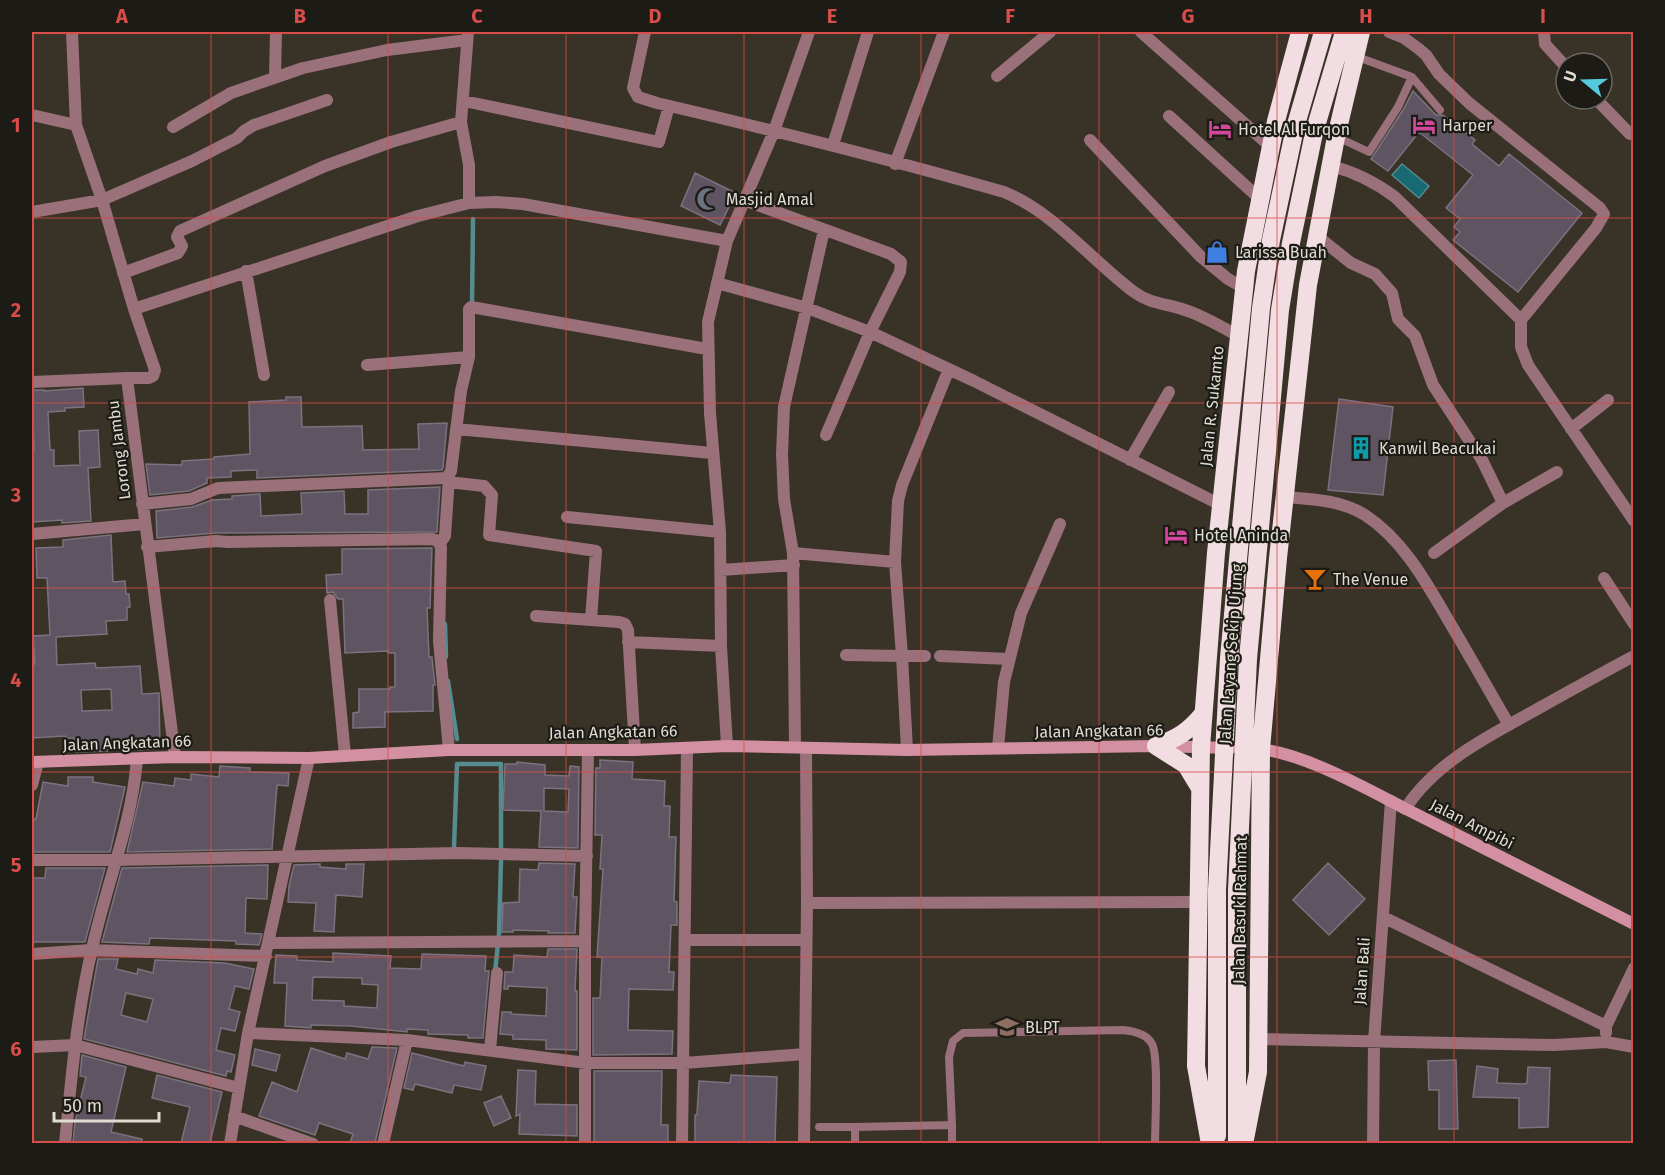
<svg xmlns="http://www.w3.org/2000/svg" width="1665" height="1175" font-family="'Fira Sans',sans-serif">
<rect width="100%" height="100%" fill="#383326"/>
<path fill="#196972" stroke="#548c8f" stroke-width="1.5" d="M 1402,164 L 1429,186 L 1419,198 L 1392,175 Z"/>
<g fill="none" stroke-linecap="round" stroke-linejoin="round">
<path stroke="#548c8f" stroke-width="4.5" d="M 472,306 L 473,219
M 445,624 L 446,657
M 448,681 L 457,739
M 454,847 L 457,764 L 501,764 L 501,851
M 495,972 L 499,934 L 501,861"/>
</g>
<path fill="#5f5562" stroke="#7c717f" stroke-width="1.5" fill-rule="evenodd" d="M 1413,91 L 1436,115 L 1443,115 L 1475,140 L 1472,144 L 1499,166 L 1509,154 L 1582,213 L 1518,292 L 1453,240 L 1460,232 L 1454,227 L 1460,219 L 1446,208 L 1473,175 L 1419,132 L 1388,171 L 1371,159 L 1403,110 Z
M 695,173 L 736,193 L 720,225 L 681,206 Z
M 83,388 L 84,407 L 65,408 L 65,411 L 48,412 L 50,450 L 54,450 L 54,466 L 80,465 L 79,431 L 98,430 L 100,467 L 88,468 L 91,521 L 62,523 L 62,520 L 32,522 L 32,471 L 33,471 L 32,452 L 34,451 L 32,390 L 44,390 L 44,391 Z
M 286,397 L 301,397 L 302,427 L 362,426 L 363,450 L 419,449 L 418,424 L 447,423 L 443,468 L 442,470 L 257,478 L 257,470 L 231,471 L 231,477 L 207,478 L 207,483 L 189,491 L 150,495 L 146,464 L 182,465 L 182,461 L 214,459 L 214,457 L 250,454 L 249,402 L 286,400 Z
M 1339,399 L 1393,407 L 1383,495 L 1328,490 Z
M 440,487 L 437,532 L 215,533 L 157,538 L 156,511 L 192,507 L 212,500 L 232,499 L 232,496 L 260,494 L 261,516 L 302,514 L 301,493 L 344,491 L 345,514 L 368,514 L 368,490 Z
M 111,535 L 113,582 L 125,581 L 126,594 L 129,594 L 130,607 L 127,608 L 127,620 L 106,621 L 107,634 L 56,637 L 57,665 L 95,663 L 96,668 L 140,666 L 142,694 L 159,693 L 160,748 L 139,750 L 139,746 L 107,748 L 107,751 L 75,752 L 74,738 L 66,738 L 65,736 L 32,738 L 32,664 L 35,664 L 33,636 L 50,635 L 47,578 L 37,578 L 36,548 L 63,547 L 63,540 ZM 111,689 L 112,710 L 82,711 L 81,690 Z
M 432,548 L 430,608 L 427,608 L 429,657 L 432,657 L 435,685 L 433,685 L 433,711 L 385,712 L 385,727 L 353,728 L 353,713 L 359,712 L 359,689 L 390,689 L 390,687 L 395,687 L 395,653 L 388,653 L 388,651 L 345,653 L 343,599 L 338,599 L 333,592 L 327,593 L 326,575 L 342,574 L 342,549 Z
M 600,760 L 633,762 L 632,779 L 665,781 L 664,806 L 670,806 L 669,837 L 676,837 L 674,901 L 677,902 L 677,925 L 671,925 L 669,972 L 674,972 L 673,990 L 629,989 L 628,1030 L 673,1031 L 672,1054 L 593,1055 L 593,998 L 600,998 L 602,957 L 597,957 L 603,869 L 600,869 L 602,835 L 595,835 L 596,768 L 600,768 Z
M 517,762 L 545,765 L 545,775 L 569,776 L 570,766 L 579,767 L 578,848 L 539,847 L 541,811 L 503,810 L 505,764 L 517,764 ZM 544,788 L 569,789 L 568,812 L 544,811 Z
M 220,766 L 250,768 L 250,772 L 289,773 L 288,786 L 277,785 L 272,849 L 127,852 L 143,782 L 174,786 L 175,778 L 191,780 L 191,774 L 219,777 Z
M 68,777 L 93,777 L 93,782 L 125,787 L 110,852 L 32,852 L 32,833 L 34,819 L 36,819 L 43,782 L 68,786 Z
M 539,863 L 575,864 L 573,897 L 577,897 L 575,933 L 548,933 L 549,931 L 513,930 L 513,932 L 502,932 L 503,903 L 519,902 L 520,869 L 538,870 Z
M 1328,863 L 1365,899 L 1329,935 L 1293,900 Z
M 320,864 L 320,867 L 346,869 L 346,864 L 364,864 L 362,897 L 336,895 L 334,932 L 314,931 L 316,903 L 288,902 L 289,886 L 294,865 Z
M 268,865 L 267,899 L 246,898 L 245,933 L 262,934 L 259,945 L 236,944 L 236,941 L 150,938 L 149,944 L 102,942 L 122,868 Z
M 46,868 L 105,868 L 85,942 L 32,942 L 32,878 L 45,878 Z
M 548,949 L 577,949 L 575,991 L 577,991 L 577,1050 L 546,1049 L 546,1040 L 513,1039 L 513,1035 L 500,1034 L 502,1012 L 511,1012 L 511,1014 L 546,1016 L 547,988 L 508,986 L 508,989 L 504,989 L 505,972 L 513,972 L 514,955 L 547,957 Z
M 333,953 L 391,956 L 390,968 L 421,969 L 422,954 L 486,956 L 485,971 L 489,971 L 483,1038 L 468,1038 L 468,1035 L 428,1034 L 428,1030 L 407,1029 L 407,1032 L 351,1026 L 311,1025 L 311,1028 L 285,1026 L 287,983 L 274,983 L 276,955 L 297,956 L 297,960 L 333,962 ZM 313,977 L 362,978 L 362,984 L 378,985 L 377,1008 L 344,1006 L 344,1001 L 312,1000 Z
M 98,959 L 118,959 L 116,969 L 137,974 L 138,969 L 153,973 L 155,960 L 225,963 L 254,969 L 249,989 L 235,986 L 229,1009 L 240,1012 L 235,1031 L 221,1028 L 216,1050 L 235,1055 L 231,1072 L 227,1071 L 226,1076 L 84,1039 ZM 126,993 L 153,999 L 147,1022 L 121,1015 Z
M 372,1047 L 397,1048 L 375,1143 L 350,1143 L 353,1134 L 319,1123 L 315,1135 L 259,1116 L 272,1082 L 297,1092 L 311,1048 L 345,1059 L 347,1053 L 368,1059 Z
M 255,1049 L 280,1055 L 276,1071 L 252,1065 Z
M 412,1053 L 464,1066 L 465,1062 L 486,1066 L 481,1090 L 454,1085 L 452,1093 L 415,1084 L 413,1090 L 404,1088 Z
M 82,1055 L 126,1067 L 111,1132 L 142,1139 L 142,1143 L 73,1143 L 75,1122 L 86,1077 L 80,1076 Z
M 1456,1060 L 1458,1129 L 1439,1129 L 1439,1090 L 1429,1090 L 1428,1061 Z
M 1477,1066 L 1498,1069 L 1497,1083 L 1524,1084 L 1527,1083 L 1528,1067 L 1550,1068 L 1548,1127 L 1519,1128 L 1519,1098 L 1473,1097 Z
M 518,1070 L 536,1071 L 535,1104 L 577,1105 L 577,1136 L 519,1134 L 520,1114 L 516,1116 Z
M 594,1071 L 662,1071 L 661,1125 L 668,1125 L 668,1143 L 594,1143 Z
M 157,1075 L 222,1092 L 210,1143 L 181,1143 L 190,1107 L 152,1098 Z
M 731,1075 L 777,1077 L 775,1143 L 695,1143 L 695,1115 L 697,1115 L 699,1081 L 730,1083 Z
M 501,1096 L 511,1118 L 494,1126 L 484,1103 Z"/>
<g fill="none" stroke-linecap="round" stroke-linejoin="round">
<path stroke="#9a707b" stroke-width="8" d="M 1355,56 L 1412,77 L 1440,110
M 1337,137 L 1369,152 L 1398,107 L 1412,77
M 819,1127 L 855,1127
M 855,1144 L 855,1127 L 952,1125 L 949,1057 L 953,1041 L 963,1033 L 1123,1030 C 1133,1031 1147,1034 1152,1044 C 1159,1056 1155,1125 1155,1144
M 952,1144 L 952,1125"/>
<path stroke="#9a707b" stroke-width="12" d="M 72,32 L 76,125 L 102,200 L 134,309 L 155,370 L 153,376 L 149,378 L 127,378 L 175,757
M 468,32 L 461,122 L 469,165 L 469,203
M 645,32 L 633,88 L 638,97 L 657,103 C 773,130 889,159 1004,192 C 1055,213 1090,259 1134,292 C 1152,305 1166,303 1185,310 C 1204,316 1221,327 1239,336
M 1141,32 L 1271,147
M 1389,32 L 1404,38 L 1419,49 L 1426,55 L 1439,74 L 1469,103 L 1600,208 L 1604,214 L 1596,228 L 1521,320 L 1521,347 L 1528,365 L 1634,521
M 1544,32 L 1545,44 L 1566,67
M 997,76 L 1050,32
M 275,77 L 276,32
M 1596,99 L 1630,134
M 464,101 L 659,142 L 669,106
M 32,115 L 76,125
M 1169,116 L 1260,199
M 173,127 L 231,93 L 303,68 L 387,50 L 467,40
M 1090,140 L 1200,256 L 1228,279 L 1244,288
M 833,145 L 868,32
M 895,164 L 944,32
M 1331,166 C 1355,172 1375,182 1395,197 L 1521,320
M 744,200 L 891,254 L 901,262 L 900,272 L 870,332 L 826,435
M 32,212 L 102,200 L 192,161 L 237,138 L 244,131 L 254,125 L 327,100
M 1317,236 L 1351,263 L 1375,274 L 1392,293 L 1398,319 L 1415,336 L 1433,385 L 1482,460 L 1503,503
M 246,271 L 264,375
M 123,273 L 178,253 L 182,246 L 177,237 L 180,231 L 325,166 L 391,142 L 461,122
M 717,283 L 807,308 L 870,332 L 974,381 L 1221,505
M 134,309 L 418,216 L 469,203 L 496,202 L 523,204 L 727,241
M 367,365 L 469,357 L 469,309 L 471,307 L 707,349
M 32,382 L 127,378
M 456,429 L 712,453
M 1571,429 L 1608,400
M 1130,460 L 1169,392
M 448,482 L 484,486 L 492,495 L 489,535 L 596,551 L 591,620
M 1285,497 C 1311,499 1341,500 1365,515 C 1402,539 1425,580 1447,618 C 1468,653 1488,689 1509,725
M 142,504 L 191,499 L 218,488 L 447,478 L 451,471 L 461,391 L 469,357
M 567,517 L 720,532
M 32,534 L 145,524
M 440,543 L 445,536 L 449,477
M 147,547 L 216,541 L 228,542 L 432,539 L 438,541 L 441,547 L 439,641 L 449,750
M 793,553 L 895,562
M 1434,553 L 1503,503 L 1557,472
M 721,570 L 794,565
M 1604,578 L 1634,624
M 330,600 L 345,755
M 536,616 L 619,622 L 625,624 L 628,630 L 635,750
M 628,642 L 721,646
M 846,655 L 902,656 L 907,750
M 925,656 L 902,656 L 895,562 L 898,501 L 902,485 L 949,369
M 940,656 L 1009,659
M 727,746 L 721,646 L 720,532 L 710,413 L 708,322 L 727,241 L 774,131 L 809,32
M 795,747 L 793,553 L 784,499 L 782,454 L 784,407 L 824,230
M 998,748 L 1004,682 L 1021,613 L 1060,524
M 32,785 L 38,762
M 1405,809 C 1435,763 1485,738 1532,712 C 1566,693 1600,674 1634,656
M 32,860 L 115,860 L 458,853 L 587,856
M 807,903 L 1198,902
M 1383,917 L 1606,1026
M 685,940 L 806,940
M 269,943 L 585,941
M 32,954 L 91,950 L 266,956
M 248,1033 L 407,1040 L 586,1063 L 684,1063 L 805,1054
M 1606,1033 L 1606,1026 L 1634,968
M 1259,1039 L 1554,1045 L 1606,1042 L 1634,1047
M 32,1047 L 75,1045 L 239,1088
M 490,1050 L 497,973
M 234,1116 L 313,1144
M 65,1144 C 71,1079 77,1013 92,949 C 106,885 132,824 137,759
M 230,1144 L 248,1033 L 309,758
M 383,1144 L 407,1040
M 585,1144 L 585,941 L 588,750
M 682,1144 L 687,748
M 804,1144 L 807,903 L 806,748
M 1373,1144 L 1374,1042 L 1391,801"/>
<path stroke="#d390a3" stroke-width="12" d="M 1255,749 C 1298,750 1367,789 1406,809 C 1482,848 1558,886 1634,924
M 32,762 L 175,757 L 309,758 L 449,750 L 635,750 L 727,746 L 907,750 L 1156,746 L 1231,748"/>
<path stroke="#f2dde2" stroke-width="18" d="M 1156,746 L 1186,765 L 1200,788
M 1156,746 C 1178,738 1188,732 1203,714
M 1217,1136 L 1217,890 L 1229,658 L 1261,308 L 1271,240 L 1295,128 L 1323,32
M 1245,1139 L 1258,1072 L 1261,749 L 1278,558 L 1308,285 L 1336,137 L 1361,32
M 1210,1144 L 1196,1066 L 1201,747 L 1216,553 L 1246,271 L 1276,121 L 1300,32
M 1237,1144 L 1237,890 L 1248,659 L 1280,310 L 1291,243 L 1314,133 L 1344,32"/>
</g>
<path fill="none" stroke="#d84c4a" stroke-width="1.5" stroke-opacity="0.55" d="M 211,32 L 211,1144M 388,32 L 388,1144M 566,32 L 566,1144M 744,32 L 744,1144M 921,32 L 921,1144M 1099,32 L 1099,1144M 1277,32 L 1277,1144M 1454,32 L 1454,1144M 32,218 L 1634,218M 32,403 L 1634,403M 32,588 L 1634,588M 32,772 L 1634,772M 32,957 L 1634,957"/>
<defs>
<g id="hotel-bare" transform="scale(1.8)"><path d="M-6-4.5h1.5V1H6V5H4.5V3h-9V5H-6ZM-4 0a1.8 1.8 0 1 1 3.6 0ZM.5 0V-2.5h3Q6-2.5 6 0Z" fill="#d1479c" stroke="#1d1b15" stroke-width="2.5" paint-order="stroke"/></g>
<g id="mosque-bare" transform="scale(1.8)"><path d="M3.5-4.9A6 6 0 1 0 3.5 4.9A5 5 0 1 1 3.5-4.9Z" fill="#6b7280" stroke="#1d1b15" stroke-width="2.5" paint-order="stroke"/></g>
<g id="shop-bare" transform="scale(1.8)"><path d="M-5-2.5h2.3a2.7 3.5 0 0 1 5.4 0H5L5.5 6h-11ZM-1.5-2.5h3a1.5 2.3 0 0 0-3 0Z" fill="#3f7fe0" stroke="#1d1b15" stroke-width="2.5" paint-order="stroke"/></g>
<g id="building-bare" transform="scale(1.8)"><path d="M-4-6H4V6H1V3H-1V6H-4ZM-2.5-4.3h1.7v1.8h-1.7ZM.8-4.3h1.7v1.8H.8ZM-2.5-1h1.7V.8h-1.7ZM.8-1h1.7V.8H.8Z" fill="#0f9aa8" stroke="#1d1b15" stroke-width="2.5" paint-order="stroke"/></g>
<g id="bar-bare" transform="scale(1.8)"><path d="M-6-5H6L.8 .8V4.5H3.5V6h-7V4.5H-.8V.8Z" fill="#e8710a" stroke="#1d1b15" stroke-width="2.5" paint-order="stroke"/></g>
<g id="school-bare" transform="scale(1.8)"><path d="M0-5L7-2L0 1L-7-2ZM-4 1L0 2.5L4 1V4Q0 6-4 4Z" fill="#8d6e63" stroke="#1d1b15" stroke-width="2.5" paint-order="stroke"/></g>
</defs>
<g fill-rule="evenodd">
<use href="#hotel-bare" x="1424" y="125"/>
<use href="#hotel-bare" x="1220" y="129"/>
<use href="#mosque-bare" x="708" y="199"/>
<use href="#shop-bare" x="1217" y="252"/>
<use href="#building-bare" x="1361" y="448"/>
<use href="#hotel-bare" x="1176" y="535"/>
<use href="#bar-bare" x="1315" y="579"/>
<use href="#school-bare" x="1007" y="1027"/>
</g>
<g text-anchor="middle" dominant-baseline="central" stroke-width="4.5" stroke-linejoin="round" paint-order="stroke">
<g font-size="16" fill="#dfdcd3" stroke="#1d1b15" text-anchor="start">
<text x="1442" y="125">Harper</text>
<text x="1238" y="129">Hotel Al Furqon</text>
<text x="726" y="199">Masjid Amal</text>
<text x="1235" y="252">Larissa Buah</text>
<text x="1379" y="448">Kanwil Beacukai</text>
<text x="1194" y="535">Hotel Aninda</text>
<text x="1333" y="579">The Venue</text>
<text x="1025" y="1027">BLPT</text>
</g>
<g font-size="16" fill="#dfdcd3" stroke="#1d1b15">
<text transform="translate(1212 406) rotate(-84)">Jalan R. Sukamto</text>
<text transform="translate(119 450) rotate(-97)">Lorong Jambu</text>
<text transform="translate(1231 654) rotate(-86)">Jalan Layang Sekip Ujung</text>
<text transform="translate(1099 731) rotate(-1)">Jalan Angkatan 66</text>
<text transform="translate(613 732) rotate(-1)">Jalan Angkatan 66</text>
<text transform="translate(127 743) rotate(-2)">Jalan Angkatan 66</text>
<text transform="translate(1472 824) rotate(27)">Jalan Ampibi</text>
<text transform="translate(1240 910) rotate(-89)">Jalan Basuki Rahmat</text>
<text transform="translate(1362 971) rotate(-86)">Jalan Bali</text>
</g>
</g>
<rect width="1665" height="1175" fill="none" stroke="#1d1b15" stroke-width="66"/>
<g transform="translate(1584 81) rotate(289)"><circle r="28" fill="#1d1b15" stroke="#6b6861" stroke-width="1.5"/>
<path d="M0-4.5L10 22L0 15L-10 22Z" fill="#54cadd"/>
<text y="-9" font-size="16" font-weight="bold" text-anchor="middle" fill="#dfdcd3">U</text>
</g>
<path d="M54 1112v9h105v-9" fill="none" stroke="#dfdcd3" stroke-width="3"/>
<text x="63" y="1112" font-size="18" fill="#dfdcd3" stroke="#1d1b15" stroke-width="4.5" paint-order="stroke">50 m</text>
<rect x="33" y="33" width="1599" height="1109" fill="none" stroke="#d84c4a" stroke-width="2"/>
<g font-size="20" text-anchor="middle" font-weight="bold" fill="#d84c4a">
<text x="122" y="23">A</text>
<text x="300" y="23">B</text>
<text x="477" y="23">C</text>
<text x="655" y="23">D</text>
<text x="832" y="23">E</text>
<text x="1010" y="23">F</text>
<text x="1188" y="23">G</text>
<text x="1366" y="23">H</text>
<text x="1543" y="23">I</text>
<text x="16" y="132">1</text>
<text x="16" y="317">2</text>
<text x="16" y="502">3</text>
<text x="16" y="687">4</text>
<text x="16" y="872">5</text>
<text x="16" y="1056">6</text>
</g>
</svg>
